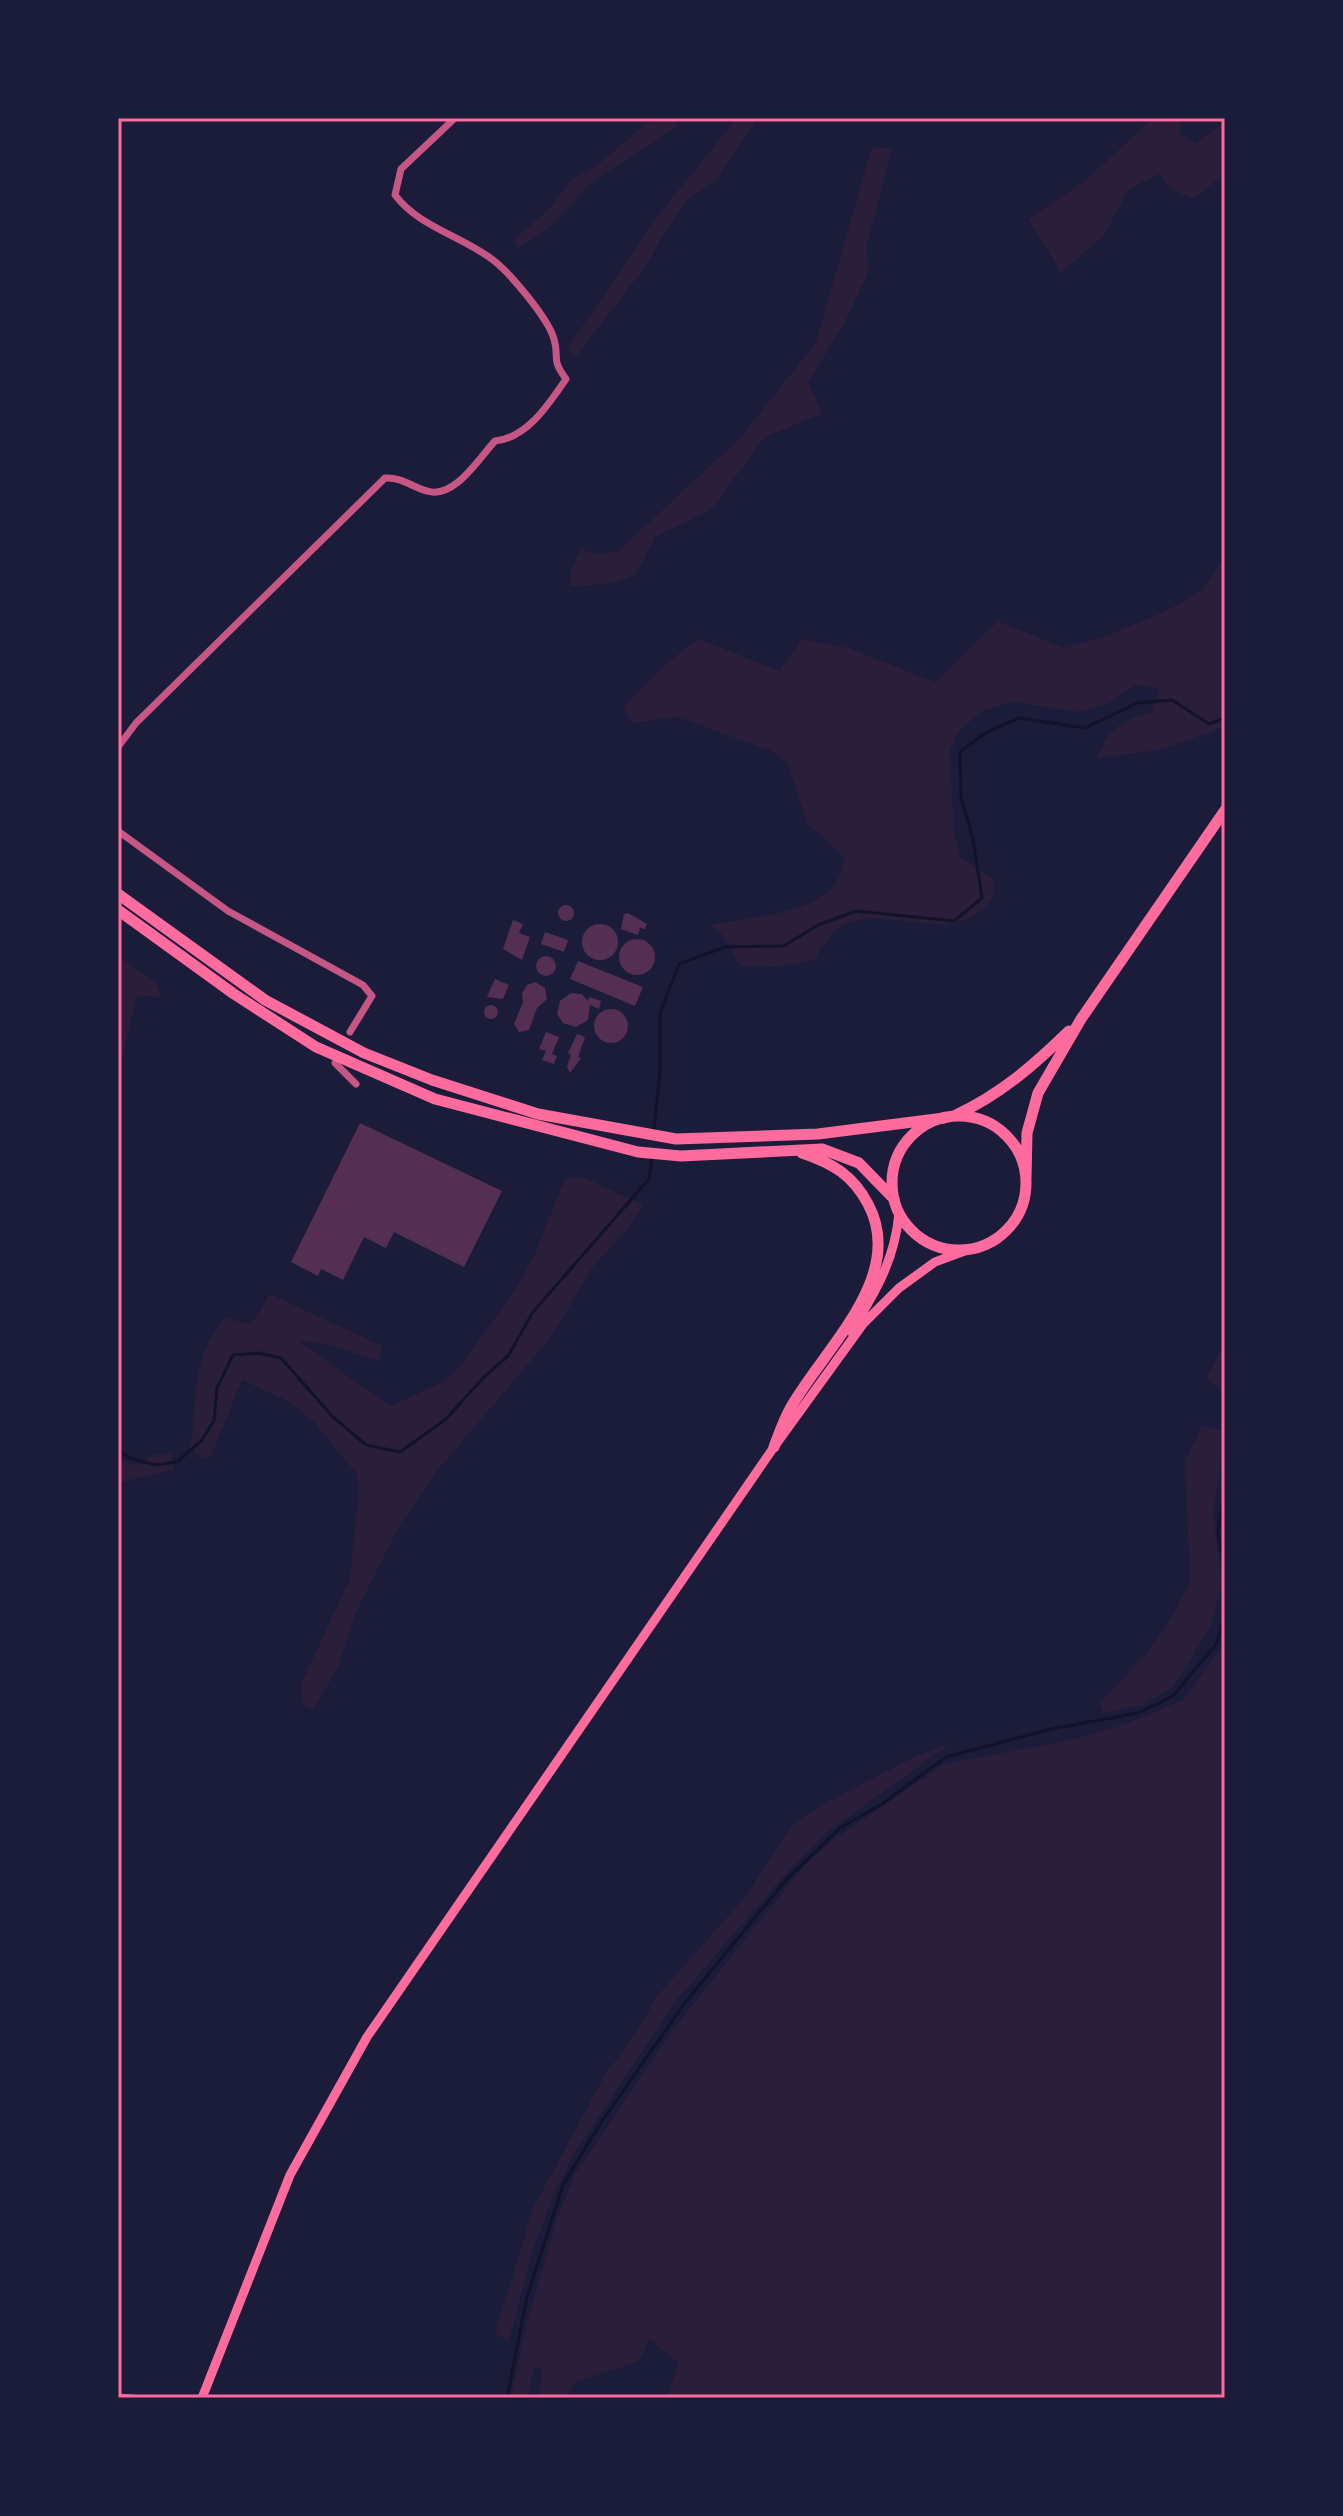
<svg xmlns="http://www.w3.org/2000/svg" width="1343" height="2516" font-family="'Varela Round',sans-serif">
<rect width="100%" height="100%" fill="#1b1b3a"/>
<path fill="#2a1e3b" d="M 653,118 L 680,118 L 674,129 L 597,178 L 544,232 L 518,248 L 514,239 L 547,211 L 571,180 L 596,166 Z
M 737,118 L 758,118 L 718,178 L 684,203 L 642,271 L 575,358 L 568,347 L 663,209 Z
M 1153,118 L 1182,118 L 1179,133 L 1196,143 L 1225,121 L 1225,174 L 1193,199 L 1170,189 L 1159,174 L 1129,189 L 1104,235 L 1061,273 L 1028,219 L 1087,179 Z
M 872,147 L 892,148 L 867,246 L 869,272 L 843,326 L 808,382 L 822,414 L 765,437 L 711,510 L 655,537 L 636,574 L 616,583 L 570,587 L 571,571 L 581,549 L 597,554 L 618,551 L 740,438 L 816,342 Z
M 1225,555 L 1225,727 L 1158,750 L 1098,758 C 1107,728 1124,719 1152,712 L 1159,689 L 1134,685 L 1110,703 L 1080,712 L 1012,702 L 981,712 L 958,732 L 950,752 L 954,831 L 960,856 L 993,879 C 996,893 993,902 981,911 C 943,939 900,912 859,920 C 835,924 826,942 814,960 L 776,967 L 741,966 L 720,932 L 711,925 C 756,914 841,917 844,857 L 807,823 L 787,763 L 772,751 L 677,717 L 633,723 L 623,707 L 667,662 L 700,639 L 779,671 L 801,639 L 849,648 L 935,682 L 998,621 L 1064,648 L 1109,635 L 1170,609 L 1203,589 Z
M 118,956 L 156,983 L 162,998 L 137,995 L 118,1077 L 118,1010 L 122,992 L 118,991 Z
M 565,1178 L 585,1178 L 643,1205 L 630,1226 L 592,1268 L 552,1336 L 438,1470 L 401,1523 L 356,1612 L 338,1668 L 313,1709 L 303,1705 L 301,1684 L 350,1579 L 359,1490 L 356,1473 L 314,1422 L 288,1401 L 242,1380 L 211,1456 L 203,1459 L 189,1447 C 194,1436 193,1427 194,1415 C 197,1377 199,1348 225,1318 L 251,1324 L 270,1294 L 382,1346 L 379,1360 L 320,1343 L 298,1341 L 391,1406 L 445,1381 L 463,1362 L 515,1290 L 535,1254 Z
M 1225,1342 L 1225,1393 L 1206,1378 Z
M 1202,1425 L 1225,1432 L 1213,1514 L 1222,1584 L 1210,1628 L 1173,1687 L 1142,1705 L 1103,1713 L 1099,1703 L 1145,1655 L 1169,1622 L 1190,1582 L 1185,1461 Z
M 156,1454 L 171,1454 L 174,1469 L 118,1483 L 118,1458 L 135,1465 Z
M 1225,1637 L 1225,2398 L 667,2398 L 678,2363 L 650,2339 L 638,2362 L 575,2382 L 565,2398 L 539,2398 L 542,2369 L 534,2366 L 528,2398 L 511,2398 L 527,2323 L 557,2218 L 575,2174 L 675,2027 L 804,1866 L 833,1840 L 944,1764 L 1075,1739 L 1126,1724 L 1183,1700 L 1221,1648 Z
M 952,1743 L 826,1833 L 787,1872 L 676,2001 L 574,2154 L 556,2189 L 532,2252 L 509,2342 L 495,2333 L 534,2206 L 606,2073 L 635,2035 L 657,1996 L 747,1895 L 793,1824 L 833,1799 L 914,1757 Z"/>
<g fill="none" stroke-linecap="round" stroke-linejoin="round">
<path stroke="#12122b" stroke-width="3" d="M 654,1130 L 660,1073 L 660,1013 L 679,964 L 725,947 L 784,946 L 818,925 L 856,911 L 954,921 L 982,898 L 973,839 L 961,797 L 960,752 L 985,733 L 1019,718 L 1085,728 L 1137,703 L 1172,700 L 1209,724 L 1225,718
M 118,1450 L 132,1459 L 156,1465 L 177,1462 L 201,1441 L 214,1421 L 217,1388 L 233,1355 L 259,1353 L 281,1358 L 332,1416 L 366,1445 L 400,1452 L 446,1419 L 484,1377 L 508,1356 L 533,1312 L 649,1179 L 652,1157
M 1225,1487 L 1218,1532 L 1225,1571
M 507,2398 L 527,2297 L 563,2185 L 598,2127 L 684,2004 L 785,1881 L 840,1828 L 882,1804 L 946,1757 L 1051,1729 L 1138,1713 L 1173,1696 L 1217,1643 L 1225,1610"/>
</g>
<path fill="#542f53" d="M558 913a8 8 0 1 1 16 0a8 8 0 1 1-16 0Z
M 628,913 L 647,924 L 645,929 L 640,928 L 638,935 L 621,929 L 624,914 Z
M 513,920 L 523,924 L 519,933 L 530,937 L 522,960 L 503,949 Z
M582 942a18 18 0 1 1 36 0a18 18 0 1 1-36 0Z
M 545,932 L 568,940 L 564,952 L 541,944 Z
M619 957a18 18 0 1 1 36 0a18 18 0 1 1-36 0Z
M536 966a10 10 0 1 1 20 0a10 10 0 1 1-20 0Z
M 578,961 L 643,987 L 635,1006 L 570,979 Z
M 495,979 L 509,985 L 503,999 L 487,997 Z
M 535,982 L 545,988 L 547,999 L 537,1008 L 529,1030 L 519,1032 L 514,1024 L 523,1002 L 522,993 L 527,985 Z
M 571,993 L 582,994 L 588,1001 L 589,997 L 601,1001 L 599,1009 L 590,1005 L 588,1020 L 576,1027 L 563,1023 L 557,1014 L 560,1001 Z
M484 1012a7 7 0 1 1 14 0a7 7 0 1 1-14 0Z
M594 1026a17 17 0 1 1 34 0a17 17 0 1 1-34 0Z
M 546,1032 L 559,1037 L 552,1054 L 557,1056 L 554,1064 L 542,1060 L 546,1051 L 539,1049 Z
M 577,1034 L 585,1037 L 578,1057 L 581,1058 L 570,1073 L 567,1067 L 571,1055 L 568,1053 Z
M 360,1123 L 502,1191 L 464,1267 L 394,1232 L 386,1248 L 364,1237 L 343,1280 L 321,1269 L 318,1276 L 291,1262 Z"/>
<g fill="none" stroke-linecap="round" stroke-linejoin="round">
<path stroke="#c65784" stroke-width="7" d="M 118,747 L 136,723 L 385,478 C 402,477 412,487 427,491 C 454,500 479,458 495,441 C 527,438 549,404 566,379 C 550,357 560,359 554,339 C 548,318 510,273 493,260 C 462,236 419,227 395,195 L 401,169 L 455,118
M 118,831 L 228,911 L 363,985 L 372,996 L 350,1032
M 335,1063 L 356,1084
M 118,2397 L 133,2398"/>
<path stroke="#ff6b9d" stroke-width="9" d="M 851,1332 C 875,1293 895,1260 899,1213
M 202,2398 L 290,2175 L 367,2037 L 774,1447 L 863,1324 L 899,1288 L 935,1262 L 970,1249"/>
<path stroke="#ff6b9d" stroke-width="11" d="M 956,1115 C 1001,1094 1034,1065 1069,1031
M892 1183a67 67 0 1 1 134 0a67 67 0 1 1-134 0Z
M 1026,1179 L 1027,1133 L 1038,1093 L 1081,1019 L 1225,810"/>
<path stroke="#ff6b9d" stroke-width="11" d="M 118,894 L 265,1000 L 364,1053 L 432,1080 L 538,1114 L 676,1139 L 818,1134 L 944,1118
M 118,910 L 234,994 L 316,1047 L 435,1099 L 638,1152 L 681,1156 L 822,1149 L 859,1163 L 894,1199
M 774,1447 C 779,1434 784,1419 791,1407 C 824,1349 907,1276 868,1204 C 853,1175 832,1163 802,1153"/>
</g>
<rect width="1343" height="2516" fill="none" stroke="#1b1b3a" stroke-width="240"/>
<rect x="120" y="120" width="1103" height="2276" fill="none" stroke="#ff6b9d" stroke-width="3"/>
</svg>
